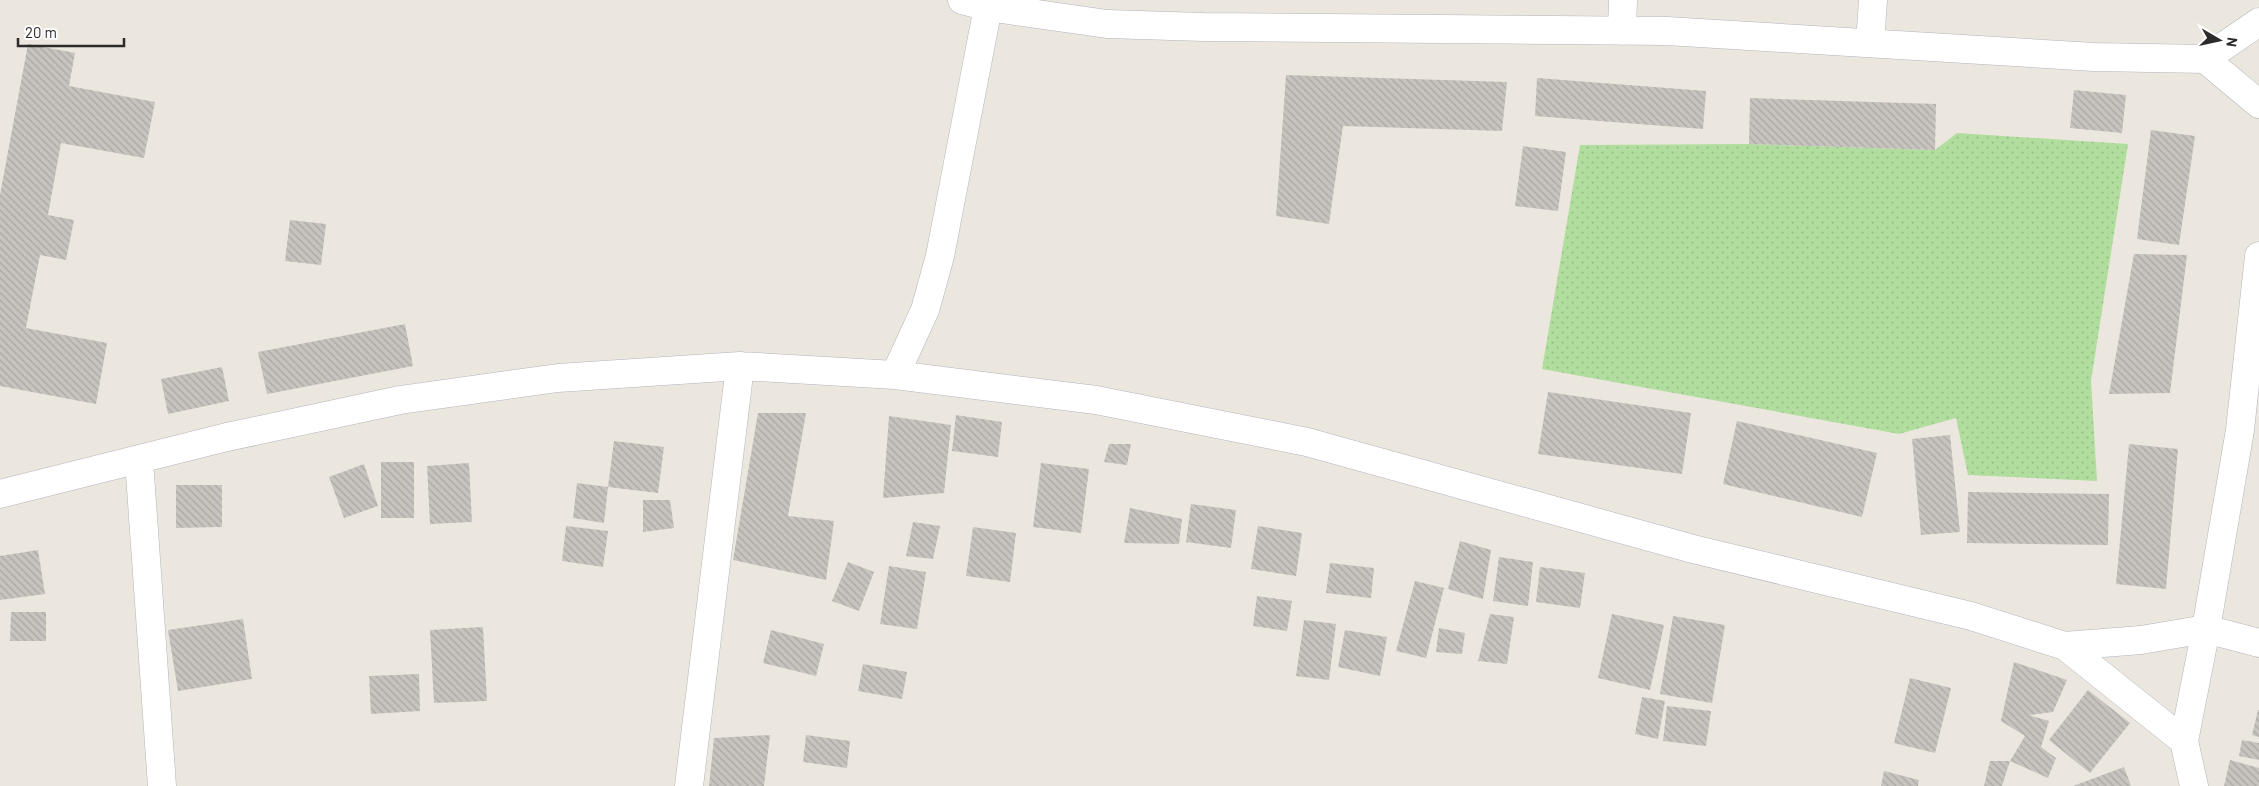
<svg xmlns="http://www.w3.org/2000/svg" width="2259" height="786" font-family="Barlow,sans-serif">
<defs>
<pattern id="grass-dots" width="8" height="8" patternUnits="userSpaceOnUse" patternTransform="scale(1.25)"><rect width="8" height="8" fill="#b1de9f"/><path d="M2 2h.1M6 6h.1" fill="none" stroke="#98bf89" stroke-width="1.8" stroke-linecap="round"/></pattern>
<pattern id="building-back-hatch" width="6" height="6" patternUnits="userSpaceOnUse" patternTransform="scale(1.25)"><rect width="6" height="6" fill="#c7c3be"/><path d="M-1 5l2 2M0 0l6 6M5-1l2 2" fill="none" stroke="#aba8a3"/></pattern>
</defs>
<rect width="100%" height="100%" fill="#ece7de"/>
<path fill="url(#grass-dots)" d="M 1957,133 L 2128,144 L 2091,381 L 2097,481 L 1968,475 L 1956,418 L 1899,434 L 1542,369 L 1580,145 L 1749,144 L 1935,150 Z"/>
<path fill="url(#building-back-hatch)" d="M 28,44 L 75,53 L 69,86 L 155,102 L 144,158 L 61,143 L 48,215 L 74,220 L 66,260 L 40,255 L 26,328 L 107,343 L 96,404 L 0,386 L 0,195 Z
M 1286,75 L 1507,82 L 1502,131 L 1343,126 L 1329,224 L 1276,216 Z
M 1537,78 L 1706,91 L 1703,129 L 1535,116 Z
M 2074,90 L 2126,95 L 2122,133 L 2070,128 Z
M 1750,98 L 1936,104 L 1935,150 L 1749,144 Z
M 2151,130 L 2195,136 L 2179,245 L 2137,239 Z
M 1523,146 L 1566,152 L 1558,211 L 1515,206 Z
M 290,220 L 326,224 L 321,265 L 285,261 Z
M 2134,254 L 2187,255 L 2170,393 L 2109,394 Z
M 405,324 L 413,366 L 267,394 L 258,352 Z
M 222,367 L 229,401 L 168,414 L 161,379 Z
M 1548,392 L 1691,413 L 1682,474 L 1538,454 Z
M 758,413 L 806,413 L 788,516 L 834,521 L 826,580 L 733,560 Z
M 956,415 L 1002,422 L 998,457 L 952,451 Z
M 889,416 L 951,425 L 944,493 L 883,498 Z
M 1737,421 L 1877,453 L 1862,517 L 1723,484 Z
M 1950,435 L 1960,532 L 1921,535 L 1912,439 Z
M 614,441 L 664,447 L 658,493 L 608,487 Z
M 1109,444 L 1131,444 L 1127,465 L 1104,462 Z
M 2129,444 L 2178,449 L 2166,589 L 2116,584 Z
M 381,462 L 414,462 L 414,518 L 381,518 Z
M 469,463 L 472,522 L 430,524 L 427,466 Z
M 1041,463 L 1089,469 L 1081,533 L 1033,527 Z
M 364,464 L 378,506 L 344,518 L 329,477 Z
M 577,483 L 608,487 L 604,523 L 573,518 Z
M 176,485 L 222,485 L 222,527 L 176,528 Z
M 1968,492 L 2109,494 L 2108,545 L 1967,543 Z
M 643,500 L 670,500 L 674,528 L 643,532 Z
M 1191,504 L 1236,510 L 1231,548 L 1186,542 Z
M 1130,508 L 1182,519 L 1179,544 L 1124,543 Z
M 913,522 L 940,526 L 933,559 L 906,556 Z
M 566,526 L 608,531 L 603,567 L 562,561 Z
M 1258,526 L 1302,533 L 1296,576 L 1251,569 Z
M 973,527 L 1016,533 L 1010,582 L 966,576 Z
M 1460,541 L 1491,550 L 1483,599 L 1448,589 Z
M 38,550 L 45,594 L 0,600 L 0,556 Z
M 1499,557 L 1533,562 L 1528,606 L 1493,601 Z
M 848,562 L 874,572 L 859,611 L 832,601 Z
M 1330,563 L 1374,568 L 1371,598 L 1326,593 Z
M 889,566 L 926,572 L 917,629 L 880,624 Z
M 1540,567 L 1585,573 L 1580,608 L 1536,602 Z
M 1415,581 L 1444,588 L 1426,658 L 1396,651 Z
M 1257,596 L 1292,601 L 1287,631 L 1253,626 Z
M 11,612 L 46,612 L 46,641 L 10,641 Z
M 1490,614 L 1514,617 L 1507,664 L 1478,661 Z
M 1612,614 L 1664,625 L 1650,690 L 1598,678 Z
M 1673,616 L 1725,625 L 1712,703 L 1660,694 Z
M 243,619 L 252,679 L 178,691 L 168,630 Z
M 1304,620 L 1336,624 L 1329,680 L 1296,676 Z
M 483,627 L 487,701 L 434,703 L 430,630 Z
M 1439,628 L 1465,633 L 1462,654 L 1436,652 Z
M 771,630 L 824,644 L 816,676 L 763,663 Z
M 1345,630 L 1387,637 L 1380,676 L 1338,667 Z
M 2014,662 L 2067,680 L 2053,712 L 2029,715 L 2049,721 L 2041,747 L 2056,758 L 2048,778 L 2010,761 L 2025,736 L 2001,721 Z
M 863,664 L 907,672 L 902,699 L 858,691 Z
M 419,674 L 420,711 L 371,714 L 369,676 Z
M 1910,678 L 1951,688 L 1935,753 L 1894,743 Z
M 2088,690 L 2130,723 L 2090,773 L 2049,740 Z
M 1642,697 L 1665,701 L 1658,739 L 1635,734 Z
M 1667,706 L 1711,711 L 1706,746 L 1663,741 Z
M 2258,710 L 2259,710 L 2259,737 L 2252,735 Z
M 770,735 L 764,786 L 709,786 L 714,738 Z
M 806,735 L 850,741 L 847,768 L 803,762 Z
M 2242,740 L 2259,743 L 2259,760 L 2239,756 Z
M 2230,760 L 2259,768 L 2259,786 L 2224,786 Z
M 1990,761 L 2010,761 L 2002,786 L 1984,786 Z
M 2124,767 L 2131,786 L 2073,786 Z
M 1884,771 L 1919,780 L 1918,786 L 1881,786 Z"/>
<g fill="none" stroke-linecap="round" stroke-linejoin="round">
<g stroke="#b2b4bd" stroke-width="29">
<path id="minor" d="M 962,0 L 988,7 L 1107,24 L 1203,27 L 1667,31 L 2094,57 L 2205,59 L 2259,22
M 1622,31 L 1623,0
M 1870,43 L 1873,0
M 2205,59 L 2259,104
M 895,375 L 925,310 L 940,256 L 988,7
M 139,460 L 162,786
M 0,494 L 227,437 L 400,400 L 558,378 L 740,366 L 895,375 L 1096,400 L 1307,442 L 1693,549 L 1971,616 L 2065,646 L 2184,741 L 2194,786
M 2065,646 L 2141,640 L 2206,629 L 2259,643
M 2184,741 L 2206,629 L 2240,430 L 2259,256
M 689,786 L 740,366"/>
</g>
<use href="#minor" stroke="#fff" stroke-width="28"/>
</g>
<g transform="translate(2219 40) rotate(99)" stroke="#ffffff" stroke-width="4" paint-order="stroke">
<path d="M0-4L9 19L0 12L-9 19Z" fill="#2b2b2b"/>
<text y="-8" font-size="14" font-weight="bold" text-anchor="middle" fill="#2b2b2b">N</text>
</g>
<path d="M18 38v8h106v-8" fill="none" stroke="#2b2b2b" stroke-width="2.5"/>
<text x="25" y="38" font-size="15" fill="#2b2b2b" stroke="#ffffff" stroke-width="4" paint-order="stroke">20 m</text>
</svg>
